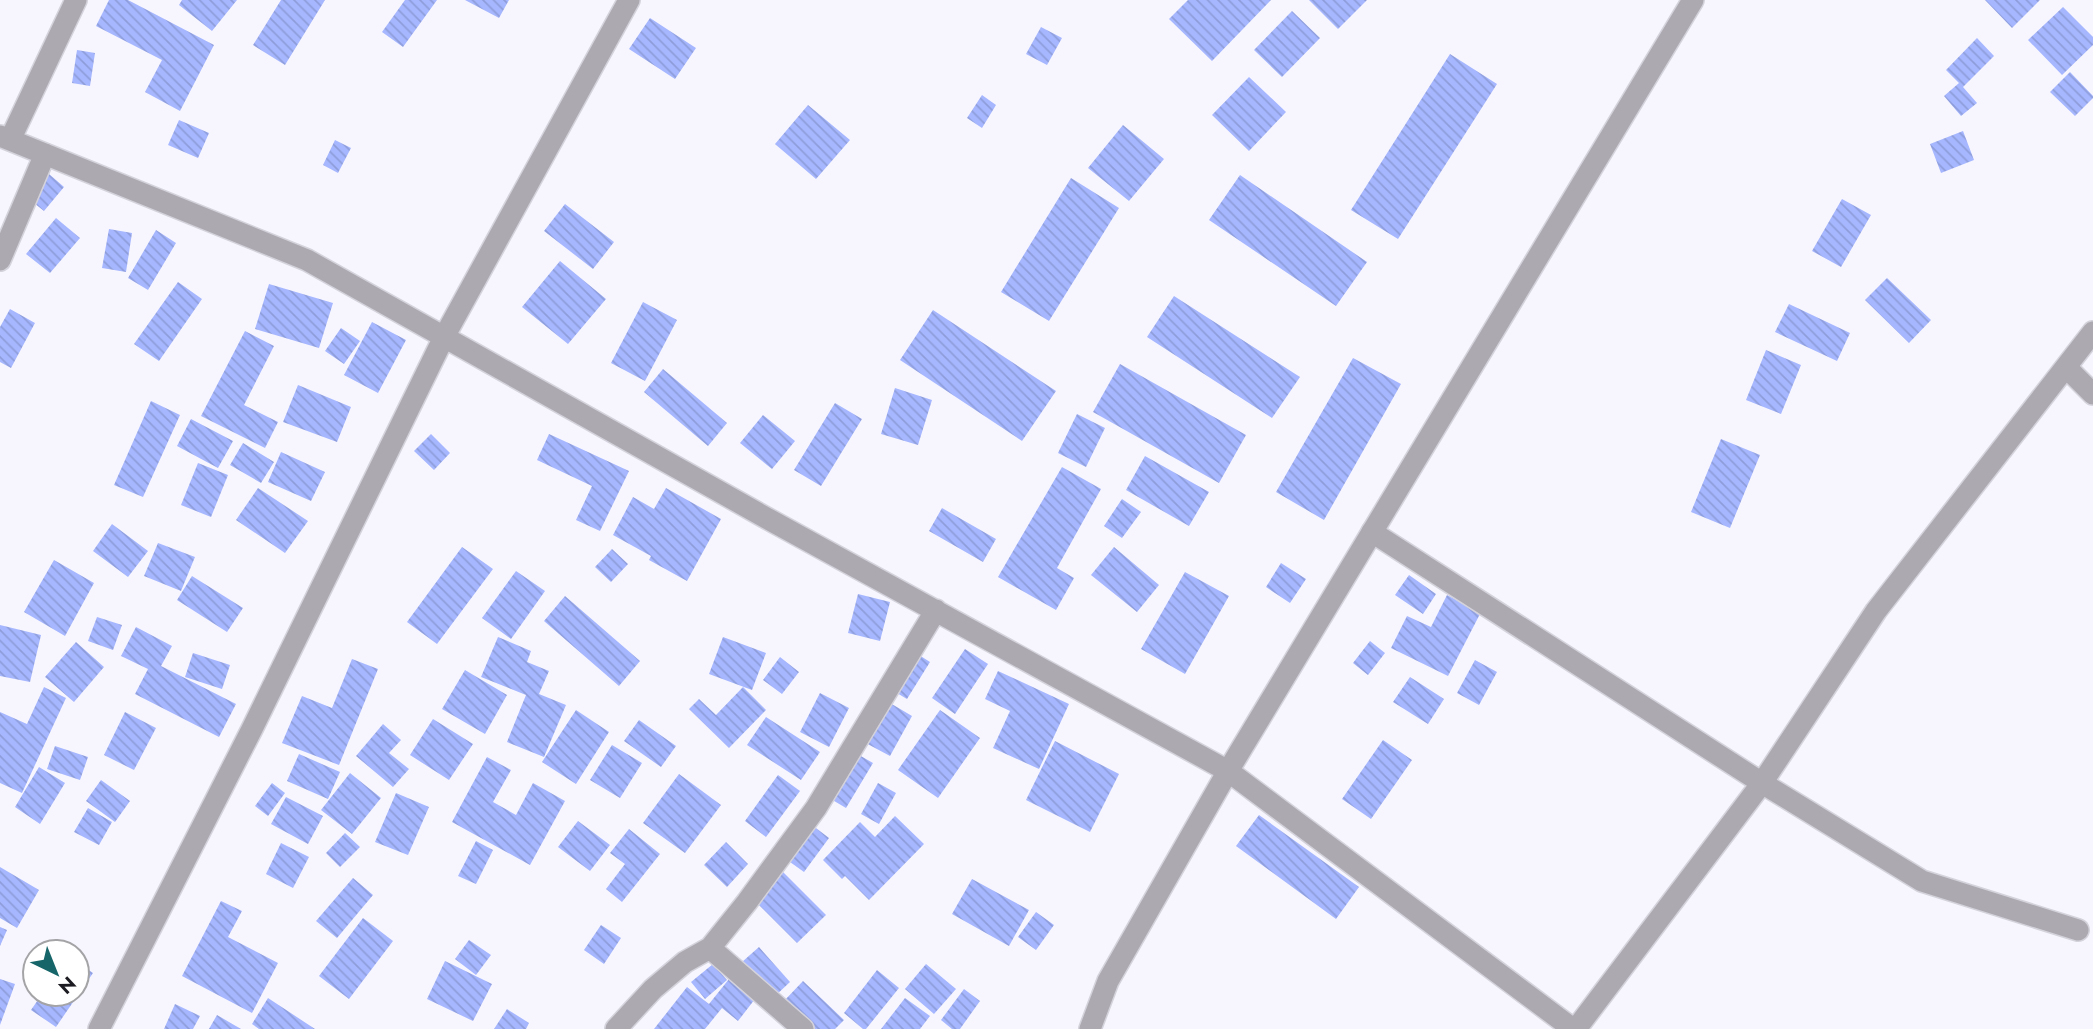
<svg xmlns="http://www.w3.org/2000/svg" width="2093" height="1029" font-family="Jost,sans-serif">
<defs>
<pattern id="building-back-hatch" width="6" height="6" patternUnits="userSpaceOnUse" patternTransform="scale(1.75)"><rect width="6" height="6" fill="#a6b7ff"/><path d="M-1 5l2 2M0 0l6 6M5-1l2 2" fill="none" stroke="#8e9dda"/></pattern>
</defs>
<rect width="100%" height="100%" fill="#f7f6ff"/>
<path fill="url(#building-back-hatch)" d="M 109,0 L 128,0 L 214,45 L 180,111 L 145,92 L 162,60 L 96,26 Z
M 182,0 L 237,0 L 212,31 L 179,5 Z
M 281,0 L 325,0 L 285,65 L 253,45 Z
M 405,0 L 437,0 L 403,47 L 382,32 Z
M 465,0 L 509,0 L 499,18 Z
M 1188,0 L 1271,0 L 1212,61 L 1169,19 Z
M 1309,0 L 1367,0 L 1338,29 Z
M 1985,0 L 2040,0 L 2012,28 Z
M 2063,7 L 2093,37 L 2093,45 L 2062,75 L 2028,40 Z
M 1292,11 L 1320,38 L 1282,77 L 1254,50 Z
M 650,18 L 696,48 L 675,79 L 629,49 Z
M 1041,27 L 1062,38 L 1047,65 L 1026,54 Z
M 1977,38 L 1994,56 L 1963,87 L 1977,103 L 1961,116 L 1944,96 L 1959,83 L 1946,70 Z
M 77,50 L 95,53 L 90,86 L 72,83 Z
M 1450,54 L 1497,84 L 1398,239 L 1351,210 Z
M 2070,72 L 2093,96 L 2093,98 L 2075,116 L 2050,92 Z
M 1249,77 L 1286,112 L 1249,151 L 1212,115 Z
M 982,95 L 996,105 L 982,128 L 967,118 Z
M 808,105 L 850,140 L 816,179 L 775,144 Z
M 179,120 L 209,133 L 198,158 L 168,145 Z
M 1123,125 L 1164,159 L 1129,201 L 1088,168 Z
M 1963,131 L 1974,160 L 1941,173 L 1930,144 Z
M 335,140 L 351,148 L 338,173 L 323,165 Z
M 49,174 L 64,187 L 44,211 L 29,199 Z
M 1240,175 L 1367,262 L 1336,306 L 1209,220 Z
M 1071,178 L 1119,208 L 1049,321 L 1001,292 Z
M 1842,199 L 1871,215 L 1841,267 L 1812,251 Z
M 565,204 L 614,242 L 593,269 L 544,231 Z
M 56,218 L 80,238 L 50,273 L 26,254 Z
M 109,229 L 132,233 L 126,272 L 102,268 Z
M 156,230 L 176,243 L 148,290 L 128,278 Z
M 560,261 L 606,299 L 568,344 L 522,307 Z
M 1887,278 L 1931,320 L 1909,343 L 1865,300 Z
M 178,282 L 202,299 L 159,361 L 134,344 Z
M 269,284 L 333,303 L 319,348 L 255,329 Z
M 1174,296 L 1300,377 L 1272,418 L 1147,337 Z
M 643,302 L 677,320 L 645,381 L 611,363 Z
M 1789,304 L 1850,333 L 1837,361 L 1775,332 Z
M 10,309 L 35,323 L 11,368 L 0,362 L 0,327 Z
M 933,310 L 1056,391 L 1022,441 L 900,360 Z
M 372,322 L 406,340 L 378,393 L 344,375 Z
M 341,328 L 360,341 L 344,364 L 325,351 Z
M 245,331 L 274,346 L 244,405 L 278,422 L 265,448 L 201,416 Z
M 1766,350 L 1801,365 L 1781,414 L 1746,400 Z
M 1353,358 L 1401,384 L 1324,520 L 1276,492 Z
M 1120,364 L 1246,435 L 1219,483 L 1093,412 Z
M 663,369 L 727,423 L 708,446 L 644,392 Z
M 298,385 L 351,407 L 337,442 L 283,422 Z
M 895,388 L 932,400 L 918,445 L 881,434 Z
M 151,401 L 180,415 L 143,497 L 114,485 Z
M 835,403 L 862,419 L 821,486 L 794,470 Z
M 1077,414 L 1105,428 L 1086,467 L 1058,453 Z
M 763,415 L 795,441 L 772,469 L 740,443 Z
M 191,419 L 233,441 L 218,468 L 177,446 Z
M 431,434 L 450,453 L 434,470 L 414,451 Z
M 549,434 L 629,471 L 600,531 L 576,520 L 592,486 L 537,460 Z
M 1721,439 L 1760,455 L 1730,528 L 1691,512 Z
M 243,443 L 274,462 L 261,483 L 230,465 Z
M 281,452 L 325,472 L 311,501 L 268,482 Z
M 1145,456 L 1209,492 L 1189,526 L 1126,490 Z
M 198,463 L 228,475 L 211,517 L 181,505 Z
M 1062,467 L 1101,489 L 1057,568 L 1074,578 L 1056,610 L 998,577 Z
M 258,488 L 308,521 L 285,553 L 236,520 Z
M 666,488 L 721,519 L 687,581 L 649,560 L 651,556 L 613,535 L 633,497 L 654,509 Z
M 1122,499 L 1141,512 L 1122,538 L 1104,526 Z
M 942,508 L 996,539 L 983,562 L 929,531 Z
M 112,524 L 148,551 L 128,577 L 93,551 Z
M 158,543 L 195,557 L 181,591 L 144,576 Z
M 462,547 L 493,569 L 437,644 L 407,622 Z
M 1114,547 L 1159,585 L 1137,612 L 1091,575 Z
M 612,549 L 628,564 L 611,582 L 595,567 Z
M 54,560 L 94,583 L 65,636 L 24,612 Z
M 1281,563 L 1306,579 L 1290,603 L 1266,587 Z
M 516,571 L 545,591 L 511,639 L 482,618 Z
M 1185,572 L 1229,596 L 1185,674 L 1141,649 Z
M 1409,575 L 1436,594 L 1423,614 L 1395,595 Z
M 192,576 L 243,608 L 227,632 L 177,600 Z
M 858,594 L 890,602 L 880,641 L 848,633 Z
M 1447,595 L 1481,612 L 1448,676 L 1391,648 L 1407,616 L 1431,627 Z
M 565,596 L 640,661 L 619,686 L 544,621 Z
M 97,617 L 122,625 L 113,650 L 88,641 Z
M 0,625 L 41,635 L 30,682 L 0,676 Z
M 136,627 L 172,646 L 161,666 L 236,704 L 219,737 L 135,694 L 148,669 L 121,656 Z
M 498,637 L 531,651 L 527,662 L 549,671 L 539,694 L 566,705 L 544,757 L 507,742 L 526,695 L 481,677 Z
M 723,637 L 766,653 L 752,690 L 709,674 Z
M 1370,641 L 1385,653 L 1368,675 L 1353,663 Z
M 76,642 L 104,667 L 74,702 L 45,677 Z
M 908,648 L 930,662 L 907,699 L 885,686 Z
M 965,649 L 988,664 L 955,714 L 932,698 Z
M 193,653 L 230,665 L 222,689 L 185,677 Z
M 780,657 L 799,672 L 782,694 L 763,680 Z
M 352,659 L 378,669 L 339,765 L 282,743 L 302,696 L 332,708 Z
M 1475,660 L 1497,672 L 1479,705 L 1457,693 Z
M 465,670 L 507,695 L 485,734 L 442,709 Z
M 998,671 L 1069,704 L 1039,769 L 993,748 L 1010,711 L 985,699 Z
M 1410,677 L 1444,699 L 1428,724 L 1393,702 Z
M 44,687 L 66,698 L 22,793 L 0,783 L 0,712 L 27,724 Z
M 743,687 L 766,710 L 729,748 L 689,709 L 699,699 L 716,715 Z
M 820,693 L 849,708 L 829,747 L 800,732 Z
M 885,700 L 912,716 L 890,756 L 862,741 Z
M 576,710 L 609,732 L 576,784 L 542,762 Z
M 940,710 L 980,738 L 938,798 L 898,770 Z
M 125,712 L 156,728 L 134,770 L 104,755 Z
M 766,717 L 820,752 L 801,780 L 747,745 Z
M 433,719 L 473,744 L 449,780 L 410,755 Z
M 639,720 L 676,746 L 661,767 L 624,741 Z
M 383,724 L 401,740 L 389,753 L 409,769 L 393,787 L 356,756 Z
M 1383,740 L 1412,760 L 1371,819 L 1342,799 Z
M 1055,741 L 1119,774 L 1090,832 L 1026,800 Z
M 612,745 L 642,763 L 620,798 L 590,780 Z
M 55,746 L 88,757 L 80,780 L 47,769 Z
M 852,751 L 873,763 L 846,808 L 824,795 Z
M 299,754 L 340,772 L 328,799 L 287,781 Z
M 487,757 L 511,770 L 493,802 L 516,815 L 533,783 L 565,801 L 530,865 L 452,822 Z
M 39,767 L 65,783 L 40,824 L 15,807 Z
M 350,773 L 381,798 L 352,834 L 321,810 Z
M 679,774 L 721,805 L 685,853 L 643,823 Z
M 778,775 L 800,791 L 766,837 L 745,821 Z
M 101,780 L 130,801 L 115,822 L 86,801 Z
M 272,783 L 285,793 L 268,816 L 255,806 Z
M 878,783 L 896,793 L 879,824 L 861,814 Z
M 396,793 L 429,807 L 408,855 L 375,842 Z
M 286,797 L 323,816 L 308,844 L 271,824 Z
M 88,808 L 112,822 L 99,845 L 74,832 Z
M 1259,815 L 1359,887 L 1336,919 L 1236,846 Z
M 895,816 L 924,844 L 869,900 L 845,876 L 842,879 L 823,860 L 860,822 L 875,837 Z
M 578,821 L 610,845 L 590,871 L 558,847 Z
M 808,822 L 829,838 L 804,872 L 783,857 Z
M 629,829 L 660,854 L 622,902 L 606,889 L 625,864 L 610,853 Z
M 345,833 L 360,847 L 340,867 L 326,853 Z
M 476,841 L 493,850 L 476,884 L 458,876 Z
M 726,842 L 748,864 L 727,887 L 704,865 Z
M 281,843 L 309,857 L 293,888 L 266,874 Z
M 0,867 L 39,890 L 17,928 L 0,918 Z
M 779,868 L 826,915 L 797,943 L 750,896 Z
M 353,878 L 373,895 L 337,938 L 316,921 Z
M 972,879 L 1029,910 L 1009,946 L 952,914 Z
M 221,901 L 242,911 L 228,937 L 278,963 L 252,1013 L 182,976 Z
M 1036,912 L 1054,925 L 1036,950 L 1018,937 Z
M 363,918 L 393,941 L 349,999 L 319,976 Z
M 601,925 L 621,938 L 604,964 L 584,950 Z
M 0,927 L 7,930 L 0,946 Z
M 469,940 L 491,955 L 476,975 L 455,959 Z
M 759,947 L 790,982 L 774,997 L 742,962 Z
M 445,961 L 492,984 L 473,1021 L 427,999 Z
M 77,962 L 93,973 L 56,1027 L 31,1010 L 42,994 L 77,994 Z
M 713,964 L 727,980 L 705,999 L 691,982 Z
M 926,964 L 956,989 L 934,1014 L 905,989 Z
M 877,970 L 899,988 L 866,1029 L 863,1029 L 844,1013 Z
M 0,979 L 15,984 L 0,1025 Z
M 729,979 L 755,999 L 738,1021 L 722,1008 L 705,1029 L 654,1029 L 687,987 L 709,1004 Z
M 803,981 L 844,1020 L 835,1029 L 813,1029 L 784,1001 Z
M 964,989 L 980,1001 L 960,1029 L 952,1029 L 941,1020 Z
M 268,998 L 315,1029 L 259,1029 L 252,1024 Z
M 905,998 L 930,1016 L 920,1029 L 881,1029 Z
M 175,1004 L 200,1016 L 193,1029 L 164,1029 Z
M 507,1009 L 529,1023 L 526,1029 L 494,1029 Z
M 217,1015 L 241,1029 L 209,1029 Z"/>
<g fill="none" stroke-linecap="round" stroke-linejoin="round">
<g stroke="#d4d3dc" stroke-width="24">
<path id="minor" d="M 0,136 L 307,260 L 770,520 L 1228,771 L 1573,1029
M 10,140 L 76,0
M 0,260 L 45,154
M 2066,367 L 2093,394
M 1372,532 L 1762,783 L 1922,881 L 2078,930
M 710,948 L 803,1029
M 99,1029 L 252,729 L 444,337 L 629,0
M 616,1029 L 653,989 L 685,962 L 710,948 L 747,902 L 816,808 L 936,610
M 1576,1029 L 1762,783 L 1876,611 L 2093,332"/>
</g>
<g stroke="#d4d3dc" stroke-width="24">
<path id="tertiary" d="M 1090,1029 L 1108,981 L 1228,771 L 1693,0"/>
</g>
<use href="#minor" stroke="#ada9b1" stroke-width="21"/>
<use href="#tertiary" stroke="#ada9b1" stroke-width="21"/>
</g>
<g transform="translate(56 973) rotate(137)"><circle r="33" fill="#ffffff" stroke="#a4a4a7" stroke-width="2"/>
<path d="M0-5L12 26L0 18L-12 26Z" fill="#166569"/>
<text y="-10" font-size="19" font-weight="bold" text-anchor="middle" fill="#1c1b22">N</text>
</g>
</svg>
